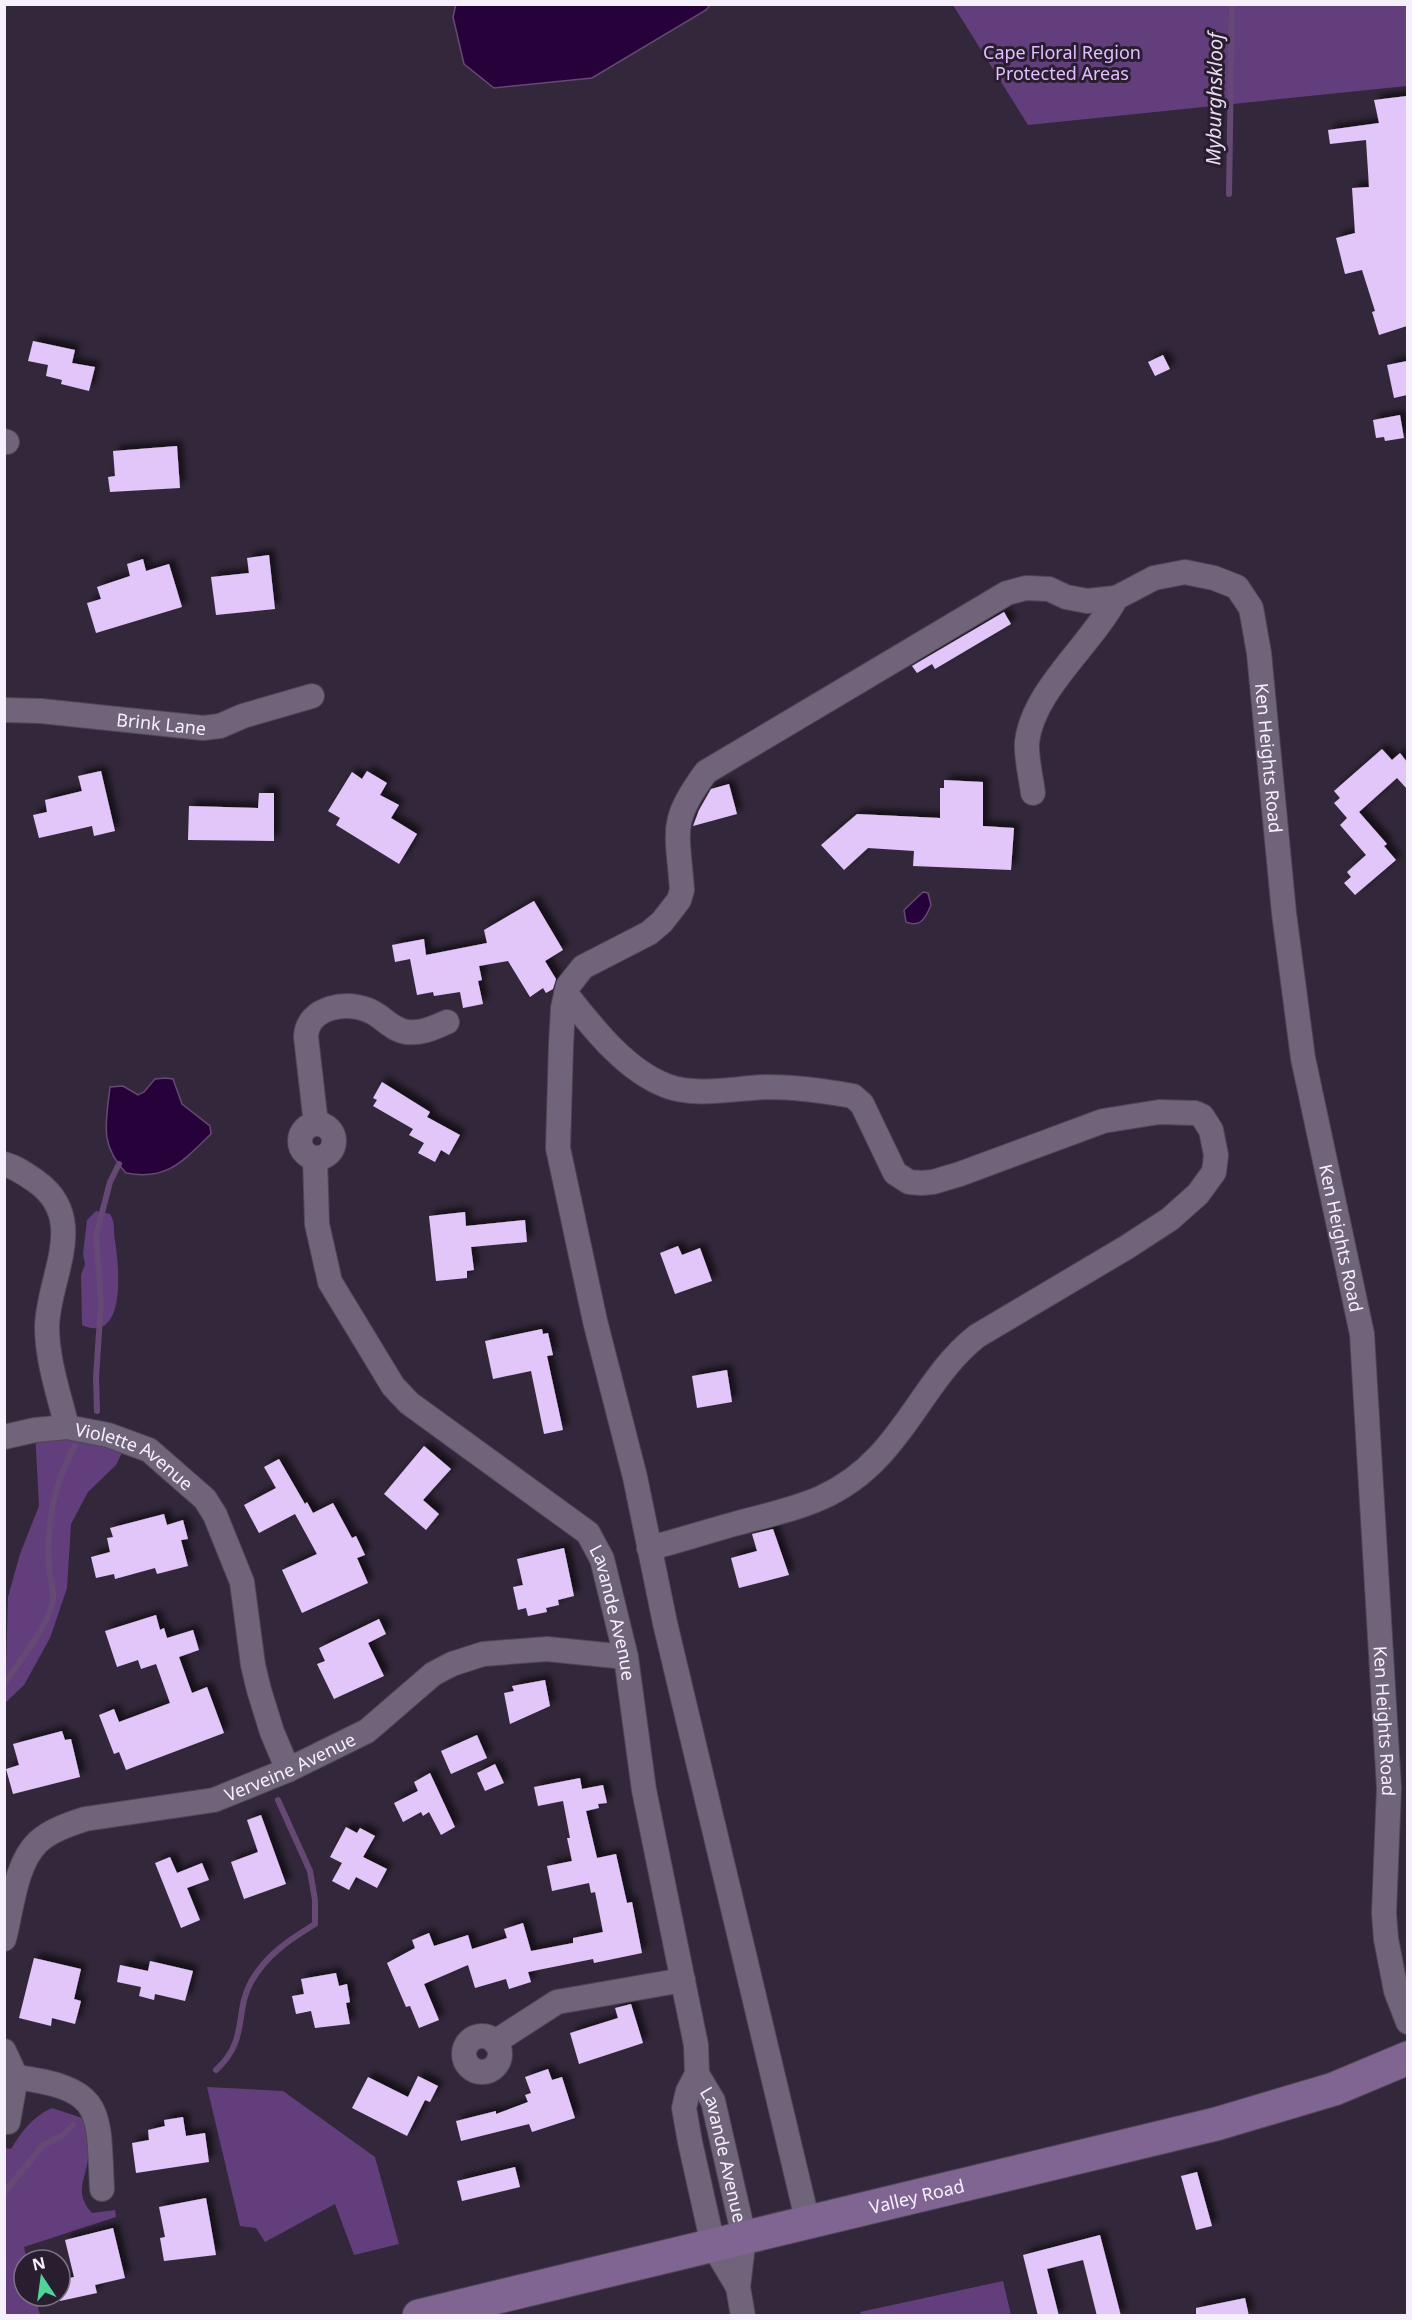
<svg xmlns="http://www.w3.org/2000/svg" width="1412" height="2320" font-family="'Noto Sans',sans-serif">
<defs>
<filter id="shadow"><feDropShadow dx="5.5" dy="-5.5" stdDeviation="3" flood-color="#0009"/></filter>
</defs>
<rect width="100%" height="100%" fill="#33283b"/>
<path fill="#633e7c" d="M 953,5 L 1407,5 L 1407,86 L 1028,125 Z
M 96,1211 L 110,1214 C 116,1224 113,1231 115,1241 C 119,1265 127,1345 82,1325 L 81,1275 L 85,1264 L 83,1254 L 87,1220 Z
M 35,1430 L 128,1441 L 116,1465 L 88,1492 L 71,1524 L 67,1588 L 50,1638 L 24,1685 L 5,1703 L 8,1597 L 20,1554 L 39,1506 Z
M 207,2087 L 283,2091 L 375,2157 L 399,2244 L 354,2255 L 335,2204 L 265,2242 L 256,2228 L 240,2226 Z
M 52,2108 L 88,2120 C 89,2132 90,2146 88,2159 C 85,2181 74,2193 92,2213 L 115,2210 L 116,2217 L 24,2247 L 27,2260 L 24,2260 L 24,2296 L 35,2296 L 40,2315 L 5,2315 L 4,2148 L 11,2149 C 22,2131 32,2117 52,2108 Z
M 1003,2281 L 1011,2315 L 861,2315 L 860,2312 Z"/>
<path fill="#27023a" stroke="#654974" stroke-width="1.5" d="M 456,4 L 710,4 L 710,5 L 706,10 L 592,78 L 494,88 L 464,64 L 453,17 Z
M 923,892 L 928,893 L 931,905 C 926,917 921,928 906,922 L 904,910 Z
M 166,1078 L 173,1079 L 182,1104 L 210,1126 L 211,1134 C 183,1161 167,1181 126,1173 C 99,1144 106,1123 110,1087 L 123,1086 L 138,1095 L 144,1092 L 155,1079 Z"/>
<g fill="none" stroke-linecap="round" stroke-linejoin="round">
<path stroke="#654974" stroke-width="6" d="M 1229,194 L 1232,4
M 97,1411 L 96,1377 L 101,1303 L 96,1236 L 110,1182 L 119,1164
M 4,1684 C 21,1659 44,1632 52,1604 C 56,1592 49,1579 49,1567 C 46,1526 54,1482 75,1446
M 216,2070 C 249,2040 234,2013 251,1982 C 266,1955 289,1940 315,1924 L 315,1900 L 310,1871 L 278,1800
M 4,2193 L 43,2145 L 62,2136 L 73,2125"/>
</g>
<path fill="#e3c6f9" filter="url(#shadow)" d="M 1407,96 L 1407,326 L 1379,335 L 1372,312 L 1375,311 L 1362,270 L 1345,274 L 1336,238 L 1355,233 L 1352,188 L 1369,187 L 1366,140 L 1330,144 L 1328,130 L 1379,123 L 1374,100 Z
M 33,341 L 75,350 L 72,363 L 95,367 L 89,391 L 61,384 L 62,380 L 46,376 L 48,365 L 28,361 Z
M 1163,355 L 1170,369 L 1155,376 L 1148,362 Z
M 1407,361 L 1407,395 L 1394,398 L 1387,365 Z
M 1400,415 L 1404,438 L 1385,441 L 1384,437 L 1376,438 L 1373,420 Z
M 177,446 L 180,488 L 110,492 L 108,477 L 115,476 L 113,451 Z
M 269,555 L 275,609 L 216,615 L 211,577 L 249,573 L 247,558 Z
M 143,559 L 146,571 L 169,564 L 182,607 L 96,633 L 87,603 L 101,599 L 97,587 L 130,576 L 127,564 Z
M 1004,612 L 1011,624 L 935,669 L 932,664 L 917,673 L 912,666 Z
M 1382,749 L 1392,760 L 1400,753 L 1407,762 L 1407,789 L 1397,778 L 1359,812 L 1387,844 L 1384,846 L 1396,860 L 1355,895 L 1344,883 L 1351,877 L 1347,872 L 1366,855 L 1340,825 L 1347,818 L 1334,803 L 1340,798 L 1334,791 Z
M 101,771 L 115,831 L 94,836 L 92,826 L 39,838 L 33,815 L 47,812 L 45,800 L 82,791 L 78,776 Z
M 367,771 L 387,783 L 380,795 L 399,805 L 391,818 L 417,834 L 399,864 L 336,825 L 340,818 L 328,811 L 352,772 L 362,779 Z
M 944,780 L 983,782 L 983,826 L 1014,828 L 1011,870 L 913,866 L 914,851 L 868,848 L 844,870 L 821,845 L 857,814 L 940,818 L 940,788 L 944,788 Z
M 729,784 L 737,814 L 693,826 L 699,810 L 711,789 Z
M 259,793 L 274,793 L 274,841 L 188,840 L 189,806 L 258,808 Z
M 534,901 L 563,950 L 545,961 L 556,979 L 553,989 L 546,993 L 543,988 L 530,997 L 508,961 L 479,966 L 482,980 L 478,981 L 483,1004 L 463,1008 L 460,992 L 434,996 L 433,992 L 417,995 L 410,959 L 395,962 L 392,945 L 424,939 L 426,955 L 487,943 L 484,930 Z
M 382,1082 L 430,1112 L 427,1117 L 460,1135 L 449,1155 L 441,1150 L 435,1162 L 418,1153 L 424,1143 L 409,1135 L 413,1129 L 373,1106 L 377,1100 L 373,1098 Z
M 465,1212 L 466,1226 L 525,1220 L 527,1242 L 471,1247 L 474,1270 L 467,1271 L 467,1278 L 436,1281 L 429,1216 Z
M 678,1246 L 682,1255 L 700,1248 L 712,1281 L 675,1294 L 660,1253 Z
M 542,1329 L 543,1334 L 548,1333 L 553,1355 L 547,1356 L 563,1430 L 544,1434 L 531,1371 L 493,1379 L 485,1341 Z
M 727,1370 L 732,1402 L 697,1408 L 692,1376 Z
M 424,1446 L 451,1469 L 423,1500 L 439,1514 L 426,1530 L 384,1494 Z
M 279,1459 L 305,1504 L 307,1502 L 313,1513 L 333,1503 L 352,1538 L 356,1536 L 365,1555 L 357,1558 L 368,1583 L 302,1613 L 282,1570 L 317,1554 L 295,1514 L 259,1533 L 244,1505 L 276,1488 L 264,1467 Z
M 164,1514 L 167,1525 L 183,1520 L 188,1539 L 181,1540 L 188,1566 L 157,1574 L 155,1568 L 115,1579 L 114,1574 L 96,1578 L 91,1557 L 110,1552 L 107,1538 L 113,1537 L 110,1528 Z
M 773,1529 L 789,1575 L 739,1588 L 731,1558 L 757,1551 L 752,1534 Z
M 564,1548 L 574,1596 L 558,1600 L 559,1605 L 546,1608 L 547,1612 L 528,1616 L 526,1608 L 518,1610 L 513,1587 L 523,1585 L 517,1559 Z
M 156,1615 L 160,1630 L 164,1628 L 167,1638 L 193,1630 L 199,1650 L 179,1657 L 192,1693 L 207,1687 L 224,1733 L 126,1770 L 119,1752 L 114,1754 L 99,1715 L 114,1709 L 119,1722 L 170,1703 L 156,1664 L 141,1669 L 138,1660 L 117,1667 L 105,1631 Z
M 379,1619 L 386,1634 L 368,1643 L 384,1676 L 334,1699 L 317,1664 L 325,1661 L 319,1648 Z
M 545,1680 L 550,1706 L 510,1724 L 504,1693 L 514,1691 L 512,1686 Z
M 62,1731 L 65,1740 L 71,1739 L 80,1777 L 13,1794 L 6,1769 L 19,1765 L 13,1744 Z
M 477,1735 L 487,1758 L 451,1774 L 441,1751 Z
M 495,1764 L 504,1783 L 485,1791 L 477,1773 Z
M 430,1773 L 455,1827 L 441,1835 L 429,1812 L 423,1816 L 421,1812 L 403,1822 L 394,1803 L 418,1791 L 414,1782 Z
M 580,1778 L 582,1789 L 603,1785 L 607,1803 L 598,1804 L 599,1808 L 586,1811 L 597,1858 L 616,1854 L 627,1903 L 632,1902 L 642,1953 L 594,1963 L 593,1959 L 528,1972 L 531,1982 L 509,1989 L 506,1979 L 475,1988 L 468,1965 L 424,1984 L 439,2020 L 419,2028 L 410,2006 L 406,2007 L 387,1963 L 415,1948 L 412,1940 L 429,1933 L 434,1946 L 468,1935 L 472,1949 L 507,1938 L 504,1929 L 523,1923 L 531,1951 L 573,1943 L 573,1938 L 603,1932 L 595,1892 L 591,1893 L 589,1883 L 552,1891 L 547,1866 L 572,1861 L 567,1838 L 570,1838 L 563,1801 L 538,1806 L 534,1787 Z
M 261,1815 L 286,1884 L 244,1899 L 231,1862 L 258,1852 L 247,1820 Z
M 346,1827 L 357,1833 L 360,1828 L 375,1836 L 363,1857 L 387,1869 L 377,1888 L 356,1877 L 349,1890 L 332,1881 L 342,1863 L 330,1857 Z
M 170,1857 L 177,1873 L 202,1863 L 209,1880 L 187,1888 L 200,1920 L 181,1928 L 155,1863 Z
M 34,1958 L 81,1969 L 74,1999 L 81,2001 L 75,2024 L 52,2018 L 51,2026 L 19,2018 Z
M 150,1961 L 193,1971 L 185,2001 L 155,1994 L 154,2000 L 139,1996 L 141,1987 L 117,1982 L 120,1965 L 148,1971 Z
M 336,1973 L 339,1986 L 347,1984 L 350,2002 L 346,2003 L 350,2024 L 315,2028 L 311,2011 L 296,2014 L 292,1996 L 304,1994 L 301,1979 Z
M 631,2004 L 643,2043 L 579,2064 L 570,2033 L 618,2018 L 615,2008 Z
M 548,2069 L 552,2080 L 562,2077 L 575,2118 L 532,2132 L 529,2124 L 461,2141 L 456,2121 L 496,2111 L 496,2114 L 528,2102 L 525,2095 L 531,2093 L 525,2077 Z
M 418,2076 L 438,2086 L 430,2102 L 425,2100 L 407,2136 L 352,2108 L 368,2077 L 408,2097 Z
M 183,2117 L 186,2136 L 205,2133 L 209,2162 L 136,2173 L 132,2143 L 149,2140 L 148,2130 L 165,2126 L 164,2120 Z
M 515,2167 L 520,2187 L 462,2201 L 457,2181 Z
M 1197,2172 L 1212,2226 L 1196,2230 L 1181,2176 Z
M 206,2198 L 216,2255 L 164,2261 L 160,2238 L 165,2237 L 159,2207 Z
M 113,2228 L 125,2278 L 95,2285 L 97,2293 L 60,2301 L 60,2280 L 74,2277 L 65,2240 Z
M 1100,2235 L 1121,2316 L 1097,2316 L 1083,2260 L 1047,2269 L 1059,2316 L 1038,2316 L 1023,2255 Z
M 1245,2298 L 1249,2316 L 1196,2316 L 1196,2308 Z"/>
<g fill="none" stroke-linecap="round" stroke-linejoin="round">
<g stroke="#4f4656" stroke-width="26">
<g id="street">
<path d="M 4,441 L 7,442"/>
<path id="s1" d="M 4,710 L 41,711 L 203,728 L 220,726 L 243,716 L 312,696"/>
<path d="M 1033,793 C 1031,777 1026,758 1027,742 C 1033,690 1092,644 1116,598"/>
<path d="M 566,994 C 592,1027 626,1071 667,1086 C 696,1097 735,1088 767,1087 C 795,1087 825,1091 853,1096 L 862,1104 L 895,1173 L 909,1182 L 921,1183 L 933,1182 L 960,1174 L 1103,1121 L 1159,1112 L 1195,1113 L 1202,1116 L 1211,1130 L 1216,1155 L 1214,1172 L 1198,1194 L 1170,1219 L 1127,1247 L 977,1336 C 936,1368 915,1418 879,1456 C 837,1501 795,1508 738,1523 C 708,1531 679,1541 649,1548"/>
<path d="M 316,1124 L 306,1037 C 307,1007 348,999 372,1012 C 384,1018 392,1030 407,1032 C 422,1034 435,1027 447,1022"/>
<circle cx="317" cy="1141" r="17"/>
<path id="s2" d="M 315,1158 L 317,1224 L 330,1282 L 393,1386 L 409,1403 L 588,1533 L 602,1559 L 626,1657 L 644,1790 L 696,2045 L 697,2074 L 688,2091 L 684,2108 L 690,2142 L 713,2245 L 738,2287"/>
<path id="s3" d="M 4,1164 C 16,1167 27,1175 37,1182 C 89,1220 48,1277 47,1327 C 47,1360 59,1395 67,1427 L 108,1435 L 149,1450 L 205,1499 L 215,1515 L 242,1582 L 253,1665 L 259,1690 L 272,1732 L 288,1770"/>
<path d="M 4,1437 L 35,1430 L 67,1427"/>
<path id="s4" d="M 4,1939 C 12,1909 15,1864 38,1842 C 51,1830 70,1824 85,1819 L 214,1800 L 288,1770 L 367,1731 L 433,1674 L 452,1664 L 483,1654 L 547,1649 L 626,1657"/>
<circle cx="482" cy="2054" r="18"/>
<path d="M 495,2042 L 557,2002 L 683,1980"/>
<path d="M 4,2051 L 16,2077 L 8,2122"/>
<path id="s5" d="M 697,2074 L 713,2101 L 744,2237 L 738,2287 L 743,2316"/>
<path d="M 16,2077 C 105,2089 98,2109 102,2189"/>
<path id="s6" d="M 808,2223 L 665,1623 L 635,1477 L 595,1321 L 558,1148 L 561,1045 L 563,1008 L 568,986 L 583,967 L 649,933 L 662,922 L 679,900 L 682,890 C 678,831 668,823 706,772 L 1007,593 L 1026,588 L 1049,589 L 1066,597 L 1087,601 L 1116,598 L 1154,578 L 1185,572 L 1214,578 L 1237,587 L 1251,608 L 1259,653 L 1284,913 L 1303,1058 L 1362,1334 L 1389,1788 L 1384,1913 L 1386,1939 L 1396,1991 L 1408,2022"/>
</g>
</g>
<g stroke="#4f4656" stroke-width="35">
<g id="secondary">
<path id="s7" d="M 419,2316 L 1216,2124 L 1334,2089 L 1408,2058"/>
</g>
</g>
<use href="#street" stroke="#70647a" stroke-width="24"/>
<use href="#secondary" stroke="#806593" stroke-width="33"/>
</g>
<g text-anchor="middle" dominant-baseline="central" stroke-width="6" stroke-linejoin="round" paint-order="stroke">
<g font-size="18" fill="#e4bfff" stroke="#291e30">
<text x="1062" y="52">Cape Floral Region<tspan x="1062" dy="21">Protected Areas</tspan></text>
</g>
<g font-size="18" fill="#f6f0fc" stroke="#291e30">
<text stroke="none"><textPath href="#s1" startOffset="158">Brink Lane</textPath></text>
<text stroke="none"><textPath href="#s6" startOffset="2313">Ken Heights Road</textPath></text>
<text stroke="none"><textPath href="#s6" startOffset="2799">Ken Heights Road</textPath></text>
<text stroke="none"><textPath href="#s3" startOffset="370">Violette Avenue</textPath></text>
<text stroke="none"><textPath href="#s2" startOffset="576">Lavande Avenue</textPath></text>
<text stroke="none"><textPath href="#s6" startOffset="3285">Ken Heights Road</textPath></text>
<text stroke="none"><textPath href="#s4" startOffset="370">Verveine Avenue</textPath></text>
<text stroke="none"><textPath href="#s5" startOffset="86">Lavande Avenue</textPath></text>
<text stroke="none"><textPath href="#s7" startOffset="512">Valley Road</textPath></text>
</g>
<g font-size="20" font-style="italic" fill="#e8dcf1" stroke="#291e30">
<text transform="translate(1214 99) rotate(-89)">Myburghskloof</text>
</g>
</g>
<rect width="1412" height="2320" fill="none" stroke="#f6f0fc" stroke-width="12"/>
<g transform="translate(42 2278) rotate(347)"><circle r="28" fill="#291e30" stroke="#7b7282" stroke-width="1.5"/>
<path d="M0-4.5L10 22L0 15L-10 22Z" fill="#50d398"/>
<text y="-9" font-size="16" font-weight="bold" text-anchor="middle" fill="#f6f0fc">N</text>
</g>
</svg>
